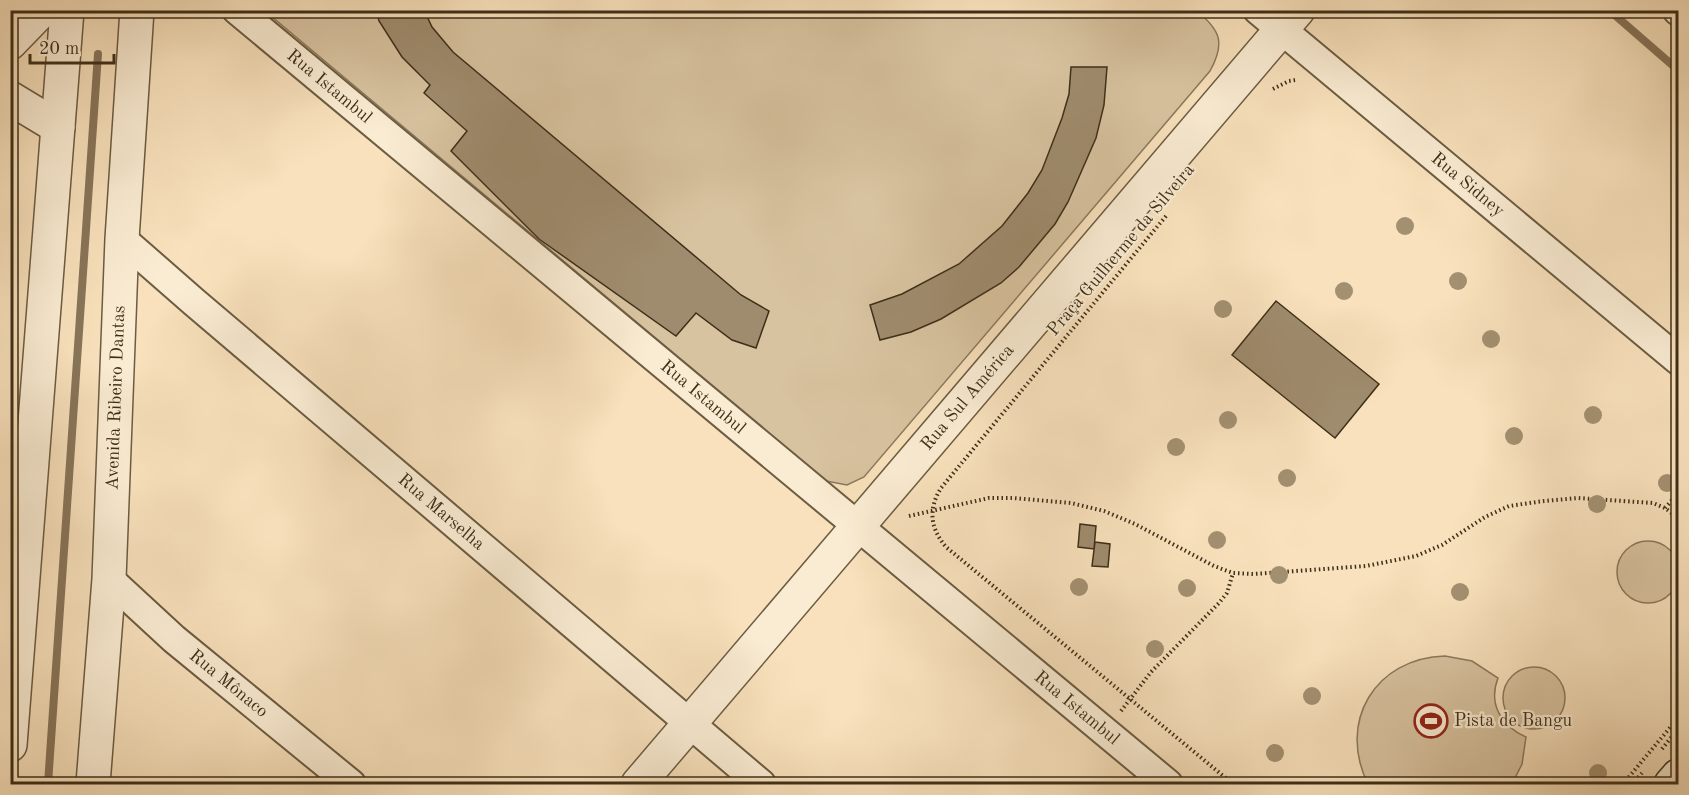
<svg xmlns="http://www.w3.org/2000/svg" width="1689" height="795" font-family="'Old Standard TT',serif">
<rect width="100%" height="100%" fill="#f8e1bc"/>
<filter id="stains"><feTurbulence type="fractalNoise" baseFrequency=".00333" numOctaves="4"/><feColorMatrix values="0 0 0 0 .2 0 0 0 0 .09 0 0 0 0 .02 0 0 0 .5 -.17"/></filter>
<radialGradient id="worn" r=".72"><stop offset=".6" stop-color="#630" stop-opacity="0"/><stop offset="1" stop-color="#630" stop-opacity=".3"/></radialGradient>
<path fill="#d8c3a0" stroke="#8b795c" stroke-width="1.5" d="M 1196,10 C 1220,30 1226,42 1210,71 L 864,477 L 847,485 L 826,481 L 265,11 Z
M1617 572a31 31 0 1 1 62 0a31 31 0 1 1-62 0Z
M 1445,656 L 1472,661 L 1498,678 C 1488,704 1501,726 1526,737 L 1522,764 L 1512,784 L 1368,784 C 1337,722 1375,658 1445,656 Z
M1503 698a31 31 0 1 1 62 0a31 31 0 1 1-62 0Z"/>
<g fill="none" stroke-linecap="round" stroke-linejoin="round">
<path stroke="#88755a" stroke-width="8" d="M 1609,10 L 1678,70
M 48,784 L 98,54"/>
</g>
<path fill="#9f8c6e" stroke="#3e2f19" stroke-width="1.5" d="M 376,10 L 424,10 L 432,27 L 453,52 L 741,295 L 769,311 L 756,348 L 732,340 L 696,313 L 676,336 L 539,239 L 451,151 L 467,131 L 424,93 L 430,85 L 402,57 L 379,21 Z
M 1071,67 L 1107,67 L 1104,105 L 1096,138 L 1068,202 L 1055,224 L 1019,267 L 1001,283 L 941,319 L 911,332 L 880,340 L 870,305 L 902,294 L 959,264 L 1002,226 L 1028,193 L 1042,170 L 1062,118 L 1069,94 Z
M 1276,301 L 1379,384 L 1335,438 L 1232,355 Z
M 1080,524 L 1096,526 L 1094,549 L 1078,547 Z
M 1095,542 L 1110,544 L 1108,567 L 1092,566 Z"/>
<g fill="none" stroke-linecap="round" stroke-linejoin="round">
<g stroke="#6c5c42" stroke-width="32">
<g id="minor">
<path id="s1" d="M 237,10 L 1168,784"/>
<path id="s2" d="M 1258,10 L 1678,360"/>
<path d="M 1678,10 L 1678,11"/>
<path id="s3" d="M 122,239 L 194,302 L 761,784"/>
<path id="s4" d="M 109,579 L 174,639 L 351,784"/>
</g>
</g>
<g stroke="#6c5c42" stroke-width="36">
<g id="tertiary">
<path d="M 10,43 L 42,10"/>
<path d="M 10,98 L 58,127"/>
<path d="M 10,745 L 67,10"/>
<path id="s5" d="M 93,784 L 109,579 L 122,239 L 137,10"/>
<path id="s6" d="M 638,784 L 1298,10"/>
</g>
</g>
<g stroke="#3e2f19" stroke-width="36">
<path id="secondary" d="M 1671,784 L 1678,776"/>
</g>
<path stroke="#3e2f19" stroke-width="4" stroke-dasharray="1.5 3" stroke-linecap="butt" d="M 1273,89 L 1289,81 L 1296,80
M 1166,216 L 941,488 C 928,509 930,528 946,547 L 1233,784
M 1665,508 L 1678,493
M 909,516 L 989,498 L 1013,498 L 1071,503 L 1104,511 L 1135,524 L 1214,566 L 1233,573 L 1254,574 L 1366,566 L 1416,556 L 1442,545 L 1485,517 L 1509,506 L 1544,501 L 1578,498 L 1653,503 L 1665,508 L 1678,518
M 1121,711 L 1151,672 L 1219,603 L 1227,593 L 1233,573
M 1662,749 L 1678,729
M 1623,784 L 1678,718
M 1632,784 L 1642,773"/>
<use href="#minor" stroke="#faecd3" stroke-width="28"/>
<use href="#tertiary" stroke="#faecd3" stroke-width="33"/>
<use href="#secondary" stroke="#faecd3" stroke-width="33"/>
</g>
<g fill="#a39071">
<circle cx="1405" cy="226" r="9"/>
<circle cx="1458" cy="281" r="9"/>
<circle cx="1344" cy="291" r="9"/>
<circle cx="1223" cy="309" r="9"/>
<circle cx="1491" cy="339" r="9"/>
<circle cx="1593" cy="415" r="9"/>
<circle cx="1228" cy="420" r="9"/>
<circle cx="1514" cy="436" r="9"/>
<circle cx="1176" cy="447" r="9"/>
<circle cx="1287" cy="478" r="9"/>
<circle cx="1667" cy="483" r="9"/>
<circle cx="1597" cy="504" r="9"/>
<circle cx="1217" cy="540" r="9"/>
<circle cx="1279" cy="575" r="9"/>
<circle cx="1079" cy="587" r="9"/>
<circle cx="1187" cy="588" r="9"/>
<circle cx="1460" cy="592" r="9"/>
<circle cx="1155" cy="649" r="9"/>
<circle cx="1312" cy="696" r="9"/>
<circle cx="1275" cy="753" r="9"/>
<circle cx="1598" cy="773" r="9"/>
</g>
<defs>
<g id="stadium-ring" transform="scale(1.725)"><circle r="9.5" fill="#faecd3" stroke="#8f2418" stroke-width="1.5"/><path d="M0-5a6.5 5 0 1 0 0 10a6.5 5 0 1 0 0-10ZM-3.5-1.8h7v3.6h-7Z" fill="#8f2418"/></g>
</defs>
<g fill-rule="evenodd">
<use href="#stadium-ring" x="1431" y="721"/>
</g>
<g text-anchor="middle" dominant-baseline="central" stroke-width="4.5" stroke-linejoin="round" paint-order="stroke">
<g font-size="18" fill="#3e2f19" stroke="#faecd3">
<text stroke="none"><textPath href="#s1" startOffset="120">Rua Istambul</textPath></text>
<text stroke="none"><textPath href="#s2" startOffset="273">Rua Sidney</textPath></text>
<text transform="translate(1121 250) rotate(-50)">Praça Guilherme da Silveira</text>
<text stroke="none"><textPath href="#s1" startOffset="606">Rua Istambul</textPath></text>
<text stroke="none"><textPath href="#s5" startOffset="387">Avenida Ribeiro Dantas</textPath></text>
<text stroke="none"><textPath href="#s6" startOffset="508">Rua Sul América</textPath></text>
<text stroke="none"><textPath href="#s3" startOffset="420">Rua Marselha</textPath></text>
<text stroke="none"><textPath href="#s4" startOffset="159">Rua Mônaco</textPath></text>
<text stroke="none"><textPath href="#s1" startOffset="1092">Rua Istambul</textPath></text>
</g>
<g font-size="18" fill="#3e2f19" stroke="#faecd3" text-anchor="start">
<text x="1454" y="721">Pista de Bangu</text>
</g>
</g>
<rect width="1689" height="795" fill="none" stroke="#f8e1bc" stroke-width="36"/>
<rect x="12" y="12" width="1665" height="771" fill="none" stroke="#3e2f19" stroke-width="3"/>
<rect x="18" y="18" width="1653" height="759" fill="none" stroke="#3e2f19" stroke-width="1.5"/>
<path d="M30 54v9h84v-9" fill="none" stroke="#3e2f19" stroke-width="3"/>
<text x="39" y="54" font-size="18" fill="#3e2f19" stroke="#faecd3" stroke-width="4.5" paint-order="stroke">20 m</text>
<rect width="100%" height="100%" filter="url(#stains)"/>
<rect width="100%" height="100%" fill="url(#worn)"/>
</svg>
